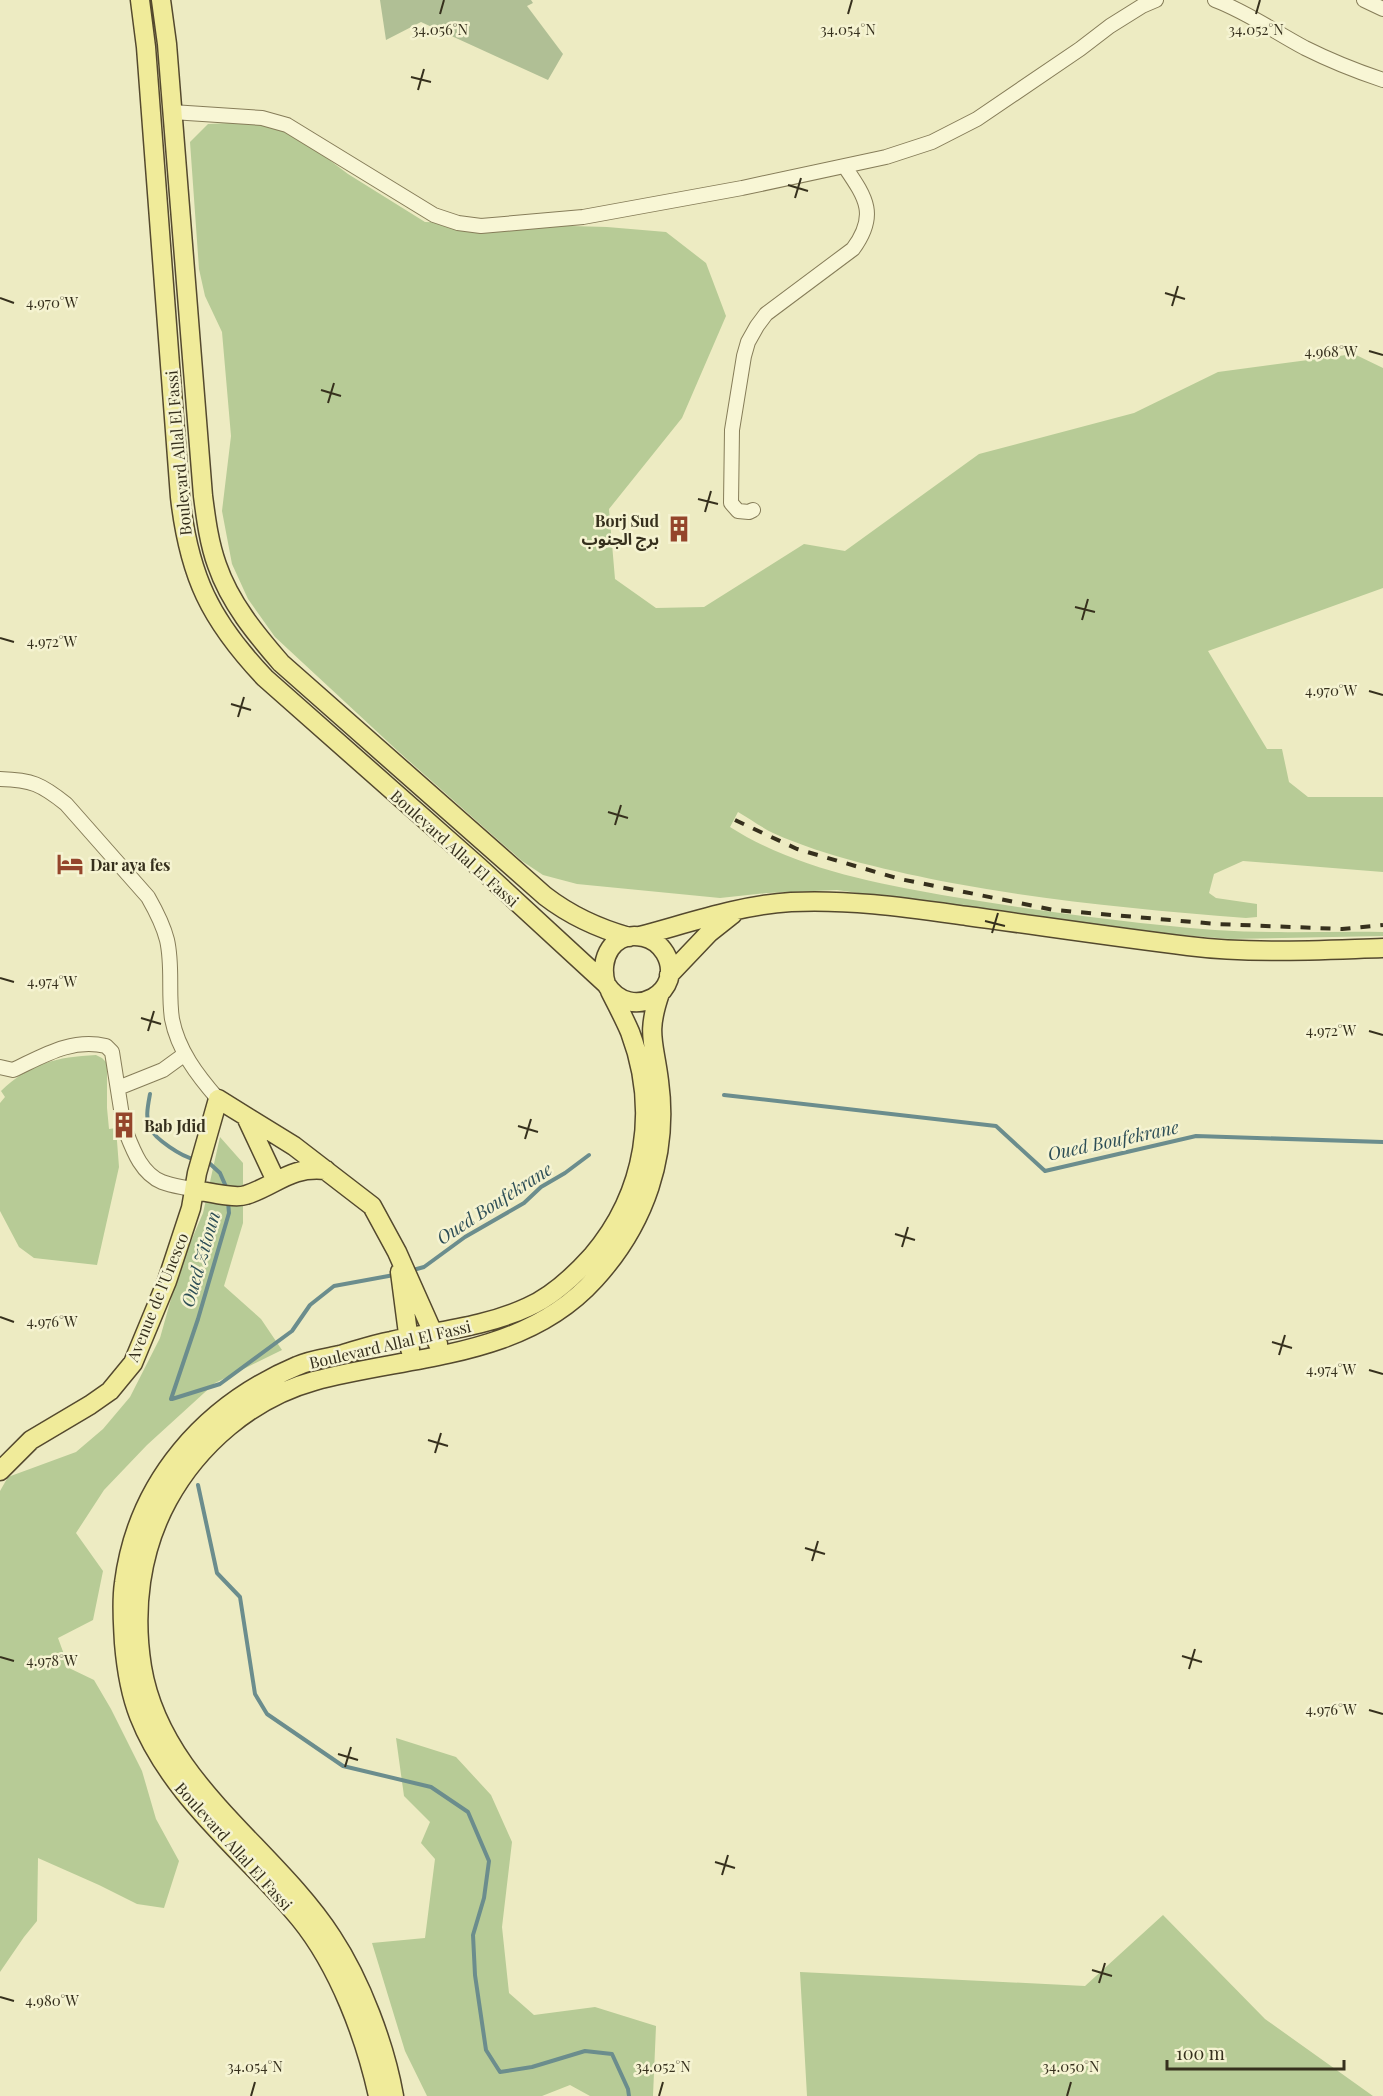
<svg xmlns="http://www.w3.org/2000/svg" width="1383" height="2096" font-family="'Playfair Display','Noto Sans Arabic',serif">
<rect width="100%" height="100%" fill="#edebc2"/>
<path fill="#b7cb96" d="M 269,121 L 291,131 L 348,174 L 425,222 L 607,227 L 666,232 L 706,263 L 726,316 L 682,418 L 609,509 L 615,579 L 656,608 L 704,607 L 804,544 L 845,551 L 979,454 L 1134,413 L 1218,372 L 1354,354 L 1383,368 L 1383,588 L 1208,651 L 1267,749 L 1282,749 L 1289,782 L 1308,797 L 1383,797 L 1383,872 L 1243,861 L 1214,874 L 1209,893 L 1216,898 L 1257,904 L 1257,917 L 1246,918 C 1147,910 1049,901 952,883 C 895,872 826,857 773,833 C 761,827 750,819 738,812 L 730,827 C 796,869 878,884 954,897 C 1040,911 1128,923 1215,930 C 1271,934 1327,931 1383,932 L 1383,936 L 1230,939 L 1181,935 L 1093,926 L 837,890 L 767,893 L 720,898 L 577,884 L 543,875 L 522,861 L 400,753 L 275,637 L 248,599 L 232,564 L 222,511 L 231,436 L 222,332 L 205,296 L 199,269 L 190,142 L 208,124 Z
M 96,1055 L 102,1058 L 107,1063 L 107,1108 L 109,1129 L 116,1128 L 119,1167 L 97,1265 L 34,1258 L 19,1247 L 0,1211 L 0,1103 L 5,1097 L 1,1091 C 30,1063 57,1057 96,1055 Z
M 220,1137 L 243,1163 L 243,1223 L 224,1286 L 261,1319 L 282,1350 L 215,1383 L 147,1445 L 104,1490 L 76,1533 L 103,1571 L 93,1620 L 58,1638 L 69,1668 L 94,1680 L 111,1709 L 142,1771 L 156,1819 L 179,1861 L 164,1908 L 137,1904 L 99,1885 L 38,1858 L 37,1921 L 24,1937 L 0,1972 L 0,1491 L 8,1477 L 76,1452 L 103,1429 L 130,1397 L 160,1338 L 180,1267 L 203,1213 Z
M 396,1738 L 456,1757 L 491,1795 L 512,1842 L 502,1927 L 509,1993 L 534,2015 L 595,2007 L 656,2026 L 653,2096 L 590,2096 L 570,2085 L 542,2096 L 427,2096 L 405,2051 L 372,1943 L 425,1938 L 435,1859 L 421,1843 L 430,1822 L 404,1796 Z
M 1163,1915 L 1265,2019 L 1373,2096 L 807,2096 L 800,1972 L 1085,1986 Z"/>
<path fill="#b0bf95" d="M 380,0 L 531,0 L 533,3 L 527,6 L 563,54 L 548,80 L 421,22 L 386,40 Z"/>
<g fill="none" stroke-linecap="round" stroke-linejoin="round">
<path stroke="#6b8d8d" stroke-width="4" d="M 150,1094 C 148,1105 145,1118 150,1128 C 155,1139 182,1157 194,1159
M 724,1095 L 996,1126 L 1045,1171 L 1196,1136 L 1383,1142
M 207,1161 L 220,1173 L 227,1189
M 413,1270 L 424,1267 L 465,1237 L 524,1203 L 541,1187 L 565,1173 L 589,1155
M 171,1399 L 198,1319 L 229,1213 L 228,1202
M 172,1399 L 220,1384 L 292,1331 L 310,1305 L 334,1286 L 394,1275
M 198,1485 L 217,1573 L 240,1597 L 255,1694 L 267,1714 L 343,1766 L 431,1787 L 468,1812 L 489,1861 L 484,1898 L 473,1935 L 475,1975 L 486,2050 L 500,2072 L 532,2067 L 585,2051 L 612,2054 L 628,2089 L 629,2096"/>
<g stroke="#867d59" stroke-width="16">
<path id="minor" d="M 1215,0 C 1247,12 1275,32 1305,48 C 1331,61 1356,71 1383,80
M 1364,0 L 1383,9
M 172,112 L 262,118 L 287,125 L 434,215 L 458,223 L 481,226 L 583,217 L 742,188 L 886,157 L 932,142 L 977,119 L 1080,49 L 1110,26 L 1142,6 L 1156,0
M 753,510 L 749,512 L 738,511 L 731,503 L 732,430 L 744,356 L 748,342 L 757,326 L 766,314 L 853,249 C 878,215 866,198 845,167
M 0,779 C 32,780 41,784 66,804 L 148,897 C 156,911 163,924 167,940 C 173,966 168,993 172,1019 C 178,1050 197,1075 218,1099
M 0,1067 L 13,1070 C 43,1056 71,1038 106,1046 L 112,1052 L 123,1122
M 118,1088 L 163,1070 L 185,1054
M 124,1127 C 132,1147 140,1173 162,1182 C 172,1186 184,1187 195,1190"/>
</g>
<g stroke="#54492e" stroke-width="21">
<path id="major" d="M 140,0 L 146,47 L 180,497 C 189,576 210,620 265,678 L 479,867 L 606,984 C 631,1024 687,991 665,953 C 660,945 653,939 643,937 C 613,930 598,959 606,984
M 161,0 L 167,44 L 203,496 C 206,519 209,543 217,565 C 230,603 256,634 281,663 L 545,896 C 571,916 597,928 629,937
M 640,936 C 689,923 740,905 791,902 C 850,899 909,908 967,916 C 1041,926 1114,937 1188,946 C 1252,954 1318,950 1383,948
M 669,975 L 709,933 L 733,914
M 246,1117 L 276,1181
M 195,1190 C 208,1192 235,1199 246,1195 C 277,1185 290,1166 326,1170
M 400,1272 L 410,1349
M 0,1471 L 31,1440 L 90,1405 L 110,1391 L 133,1363 L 167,1281 L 191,1208 L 197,1173 L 218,1099 L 294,1146 L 372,1206 L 397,1252 L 438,1344
M 378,2096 C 365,2037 339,1967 300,1919 C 246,1853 171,1798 139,1716 C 130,1693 126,1667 124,1643 C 123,1623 121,1603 124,1583 C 137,1481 205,1405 297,1366 C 310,1360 326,1358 340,1355 C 357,1350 374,1344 391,1341 C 437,1331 485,1327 528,1307 C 553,1296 574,1276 592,1256 C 646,1193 659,1109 630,1032 C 624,1018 617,1005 610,991
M 394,2096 C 385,2045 361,1981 332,1937 C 272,1845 161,1782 142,1667 C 133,1610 140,1551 168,1500 C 198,1445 252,1398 314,1381 C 410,1355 523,1359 595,1279 C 645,1224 669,1155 659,1081 C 654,1041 646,1034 660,993"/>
</g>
<use href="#minor" stroke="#f8f6d5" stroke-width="14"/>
<use href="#major" stroke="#f0eb9a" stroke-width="18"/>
<path stroke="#36301d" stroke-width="4" stroke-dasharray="10 10" stroke-linecap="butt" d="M 735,820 L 797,849 L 900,879 L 1054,910 L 1217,924 L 1342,929 L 1383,925"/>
</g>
<path fill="none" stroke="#36301d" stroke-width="2" d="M 440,14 L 444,0M 848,14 L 852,0M 1256,14 L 1260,0M 411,77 L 431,82M 418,90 L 424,69M 788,185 L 808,191M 795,198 L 801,178M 1165,293 L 1185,299M 0,298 L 14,303M 1172,306 L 1178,286M 1369,351 L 1383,355M 321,390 L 341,396M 328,403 L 334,383M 698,499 L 718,504M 705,512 L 711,491M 1075,607 L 1095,612M 1082,620 L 1088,599M 0,638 L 14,642M 1369,691 L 1383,695M 231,704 L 251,710M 238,717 L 244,697M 608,812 L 628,818M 615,825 L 621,805M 985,921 L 1005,926M 992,933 L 998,913M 0,978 L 14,982M 141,1018 L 161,1024M 148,1031 L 154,1011M 1369,1031 L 1383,1035M 518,1126 L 538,1132M 525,1139 L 531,1119M 895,1234 L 915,1240M 902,1247 L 908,1227M 0,1317 L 14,1322M 1272,1342 L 1292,1348M 1279,1355 L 1285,1335M 1369,1370 L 1383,1374M 428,1440 L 448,1446M 435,1453 L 441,1433M 805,1548 L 825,1554M 812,1561 L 818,1541M 1182,1656 L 1202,1662M 0,1657 L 14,1661M 1189,1669 L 1195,1649M 1369,1710 L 1383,1714M 338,1754 L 358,1760M 345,1767 L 351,1747M 715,1862 L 735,1868M 722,1875 L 728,1855M 1092,1970 L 1112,1976M 1099,1983 L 1105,1963M 0,1997 L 14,2001M 251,2096 L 255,2082M 659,2096 L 663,2082M 1067,2096 L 1071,2082"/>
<defs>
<g id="building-bare" transform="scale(2.07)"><path d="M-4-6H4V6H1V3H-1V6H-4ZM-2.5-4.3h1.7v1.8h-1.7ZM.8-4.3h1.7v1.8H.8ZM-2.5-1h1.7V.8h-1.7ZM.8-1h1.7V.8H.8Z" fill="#94452b" stroke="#f5f3d1" stroke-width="2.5" paint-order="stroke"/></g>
<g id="hotel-bare" transform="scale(2.07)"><path d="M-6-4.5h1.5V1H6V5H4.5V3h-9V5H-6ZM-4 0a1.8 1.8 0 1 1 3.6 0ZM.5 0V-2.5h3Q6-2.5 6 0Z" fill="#94452b" stroke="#f5f3d1" stroke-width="2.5" paint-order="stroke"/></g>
</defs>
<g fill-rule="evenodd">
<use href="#building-bare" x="679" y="529"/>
<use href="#hotel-bare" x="70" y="864"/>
<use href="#building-bare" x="124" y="1125"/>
</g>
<g text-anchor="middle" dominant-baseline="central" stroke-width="5" stroke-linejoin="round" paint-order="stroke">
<g font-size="16" fill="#36301d" stroke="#f5f3d1">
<text transform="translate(178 453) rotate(-95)">Boulevard Allal El Fassi</text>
<text transform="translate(455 848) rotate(42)">Boulevard Allal El Fassi</text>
<text transform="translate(157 1297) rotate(-68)">Avenue de l'Unesco</text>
<text transform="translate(390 1344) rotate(-13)">Boulevard Allal El Fassi</text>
<text transform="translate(234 1846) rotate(48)">Boulevard Allal El Fassi</text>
</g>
<g font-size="16" font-weight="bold" fill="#36301d" stroke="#f5f3d1" text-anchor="start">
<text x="659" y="520" text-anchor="end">Borj Sud<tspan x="659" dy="18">برج الجنوب</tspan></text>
<text x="90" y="864">Dar aya fes</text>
<text x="144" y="1125">Bab Jdid</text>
</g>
<g font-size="18" font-style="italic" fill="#2d4e56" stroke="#f5f3d1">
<text transform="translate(1113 1140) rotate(-12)">Oued Boufekrane</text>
<text transform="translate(494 1203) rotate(-33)">Oued Boufekrane</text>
<text transform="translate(200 1259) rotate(-74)">Oued Zitoun</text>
</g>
</g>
<g font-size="15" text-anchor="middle" fill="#36301d" stroke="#f5f3d1" stroke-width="5" stroke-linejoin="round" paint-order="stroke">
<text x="440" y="35">34.056°N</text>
<text x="848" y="35">34.054°N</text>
<text x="1256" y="35">34.052°N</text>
<text x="52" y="308">4.970°W</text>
<text x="1331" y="357">4.968°W</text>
<text x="52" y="647">4.972°W</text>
<text x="1331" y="696">4.970°W</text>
<text x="52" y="987">4.974°W</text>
<text x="1331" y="1036">4.972°W</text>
<text x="52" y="1327">4.976°W</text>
<text x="1331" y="1375">4.974°W</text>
<text x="52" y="1666">4.978°W</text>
<text x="1331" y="1715">4.976°W</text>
<text x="52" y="2006">4.980°W</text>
<text x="255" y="2072">34.054°N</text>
<text x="663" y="2072">34.052°N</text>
<text x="1071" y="2072">34.050°N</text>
</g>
<path d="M1167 2060v9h177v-9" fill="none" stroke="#36301d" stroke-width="3"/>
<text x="1176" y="2060" font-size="18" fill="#36301d" stroke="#f5f3d1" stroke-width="4.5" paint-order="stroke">100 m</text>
</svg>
